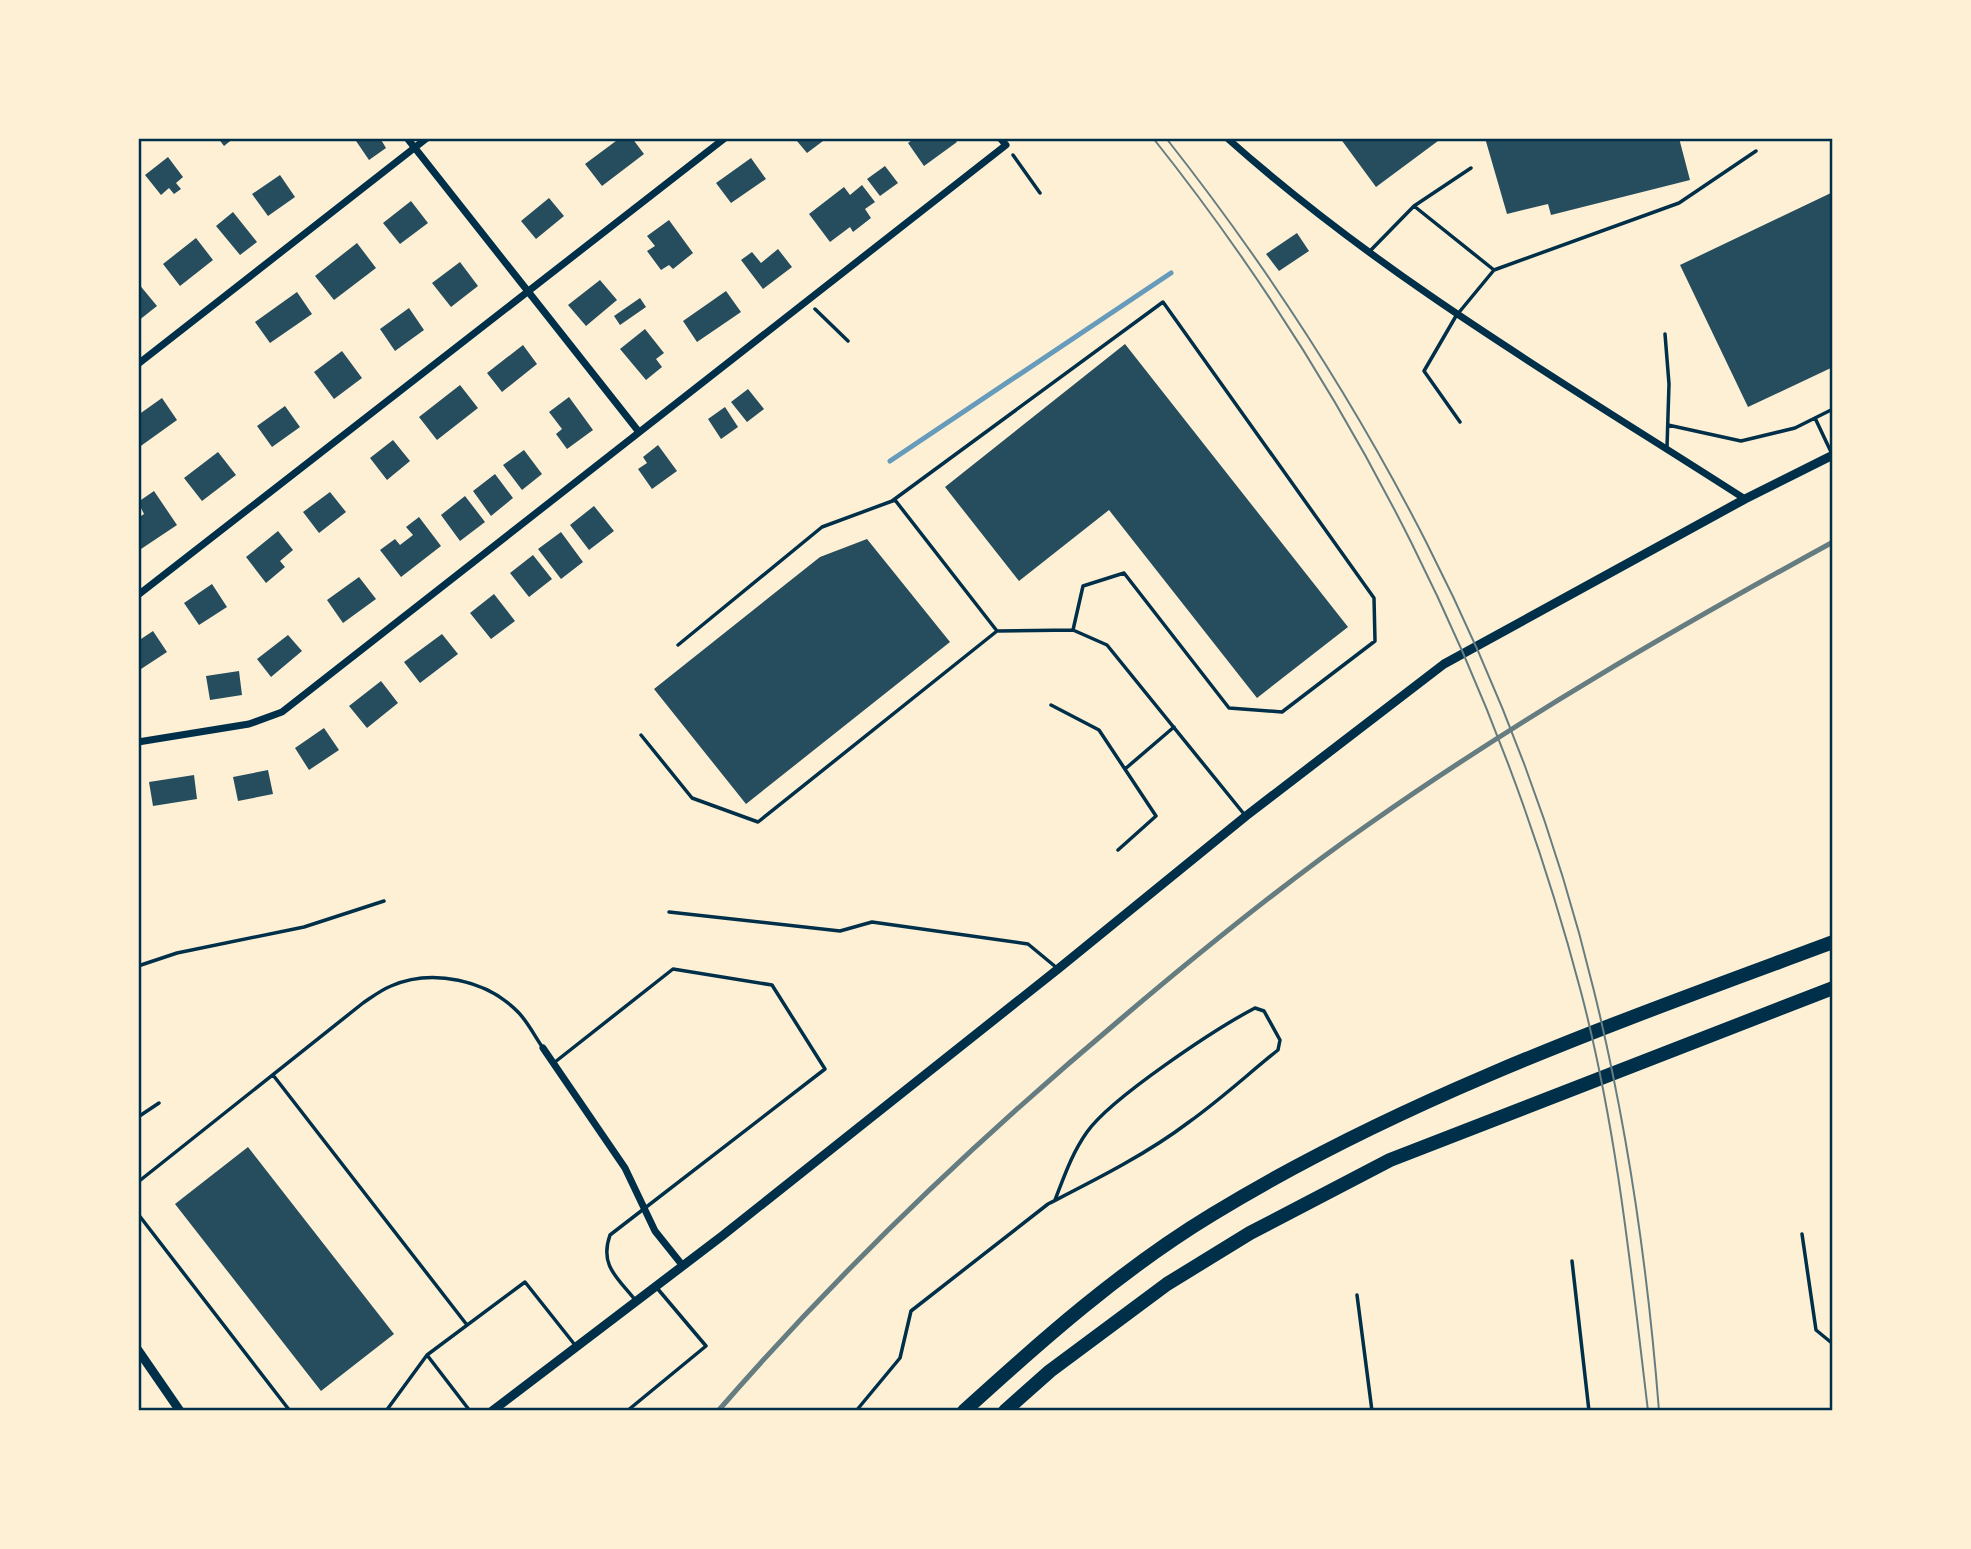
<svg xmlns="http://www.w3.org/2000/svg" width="1971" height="1549" font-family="'Source Sans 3',sans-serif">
<rect width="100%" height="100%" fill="#fdf0d5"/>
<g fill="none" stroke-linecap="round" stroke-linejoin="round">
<path stroke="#669bbc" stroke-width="5" d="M 890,461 L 1171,273"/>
</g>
<path fill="#264d5e" d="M 218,138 L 234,138 L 224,146 Z
M 354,138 L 380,138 L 386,148 L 369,160 Z
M 620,138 L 632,138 L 644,154 L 602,186 L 585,164 Z
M 801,138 L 827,138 L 807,153 L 797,141 Z
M 915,138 L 954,138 L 957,142 L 924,166 L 908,143 Z
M 1340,138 L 1442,138 L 1376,187 Z
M 1485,138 L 1679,138 L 1690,180 L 1551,215 L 1548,204 L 1507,214 Z
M 168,157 L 183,177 L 176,183 L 181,189 L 174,194 L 169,188 L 161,195 L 145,175 Z
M 751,158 L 766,179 L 731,203 L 716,183 Z
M 885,166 L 898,183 L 880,196 L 867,179 Z
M 280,175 L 295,197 L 268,216 L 252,194 Z
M 862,185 L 875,202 L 865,209 L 871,218 L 853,232 L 850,227 L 830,242 L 809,214 L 844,187 L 850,195 Z
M 1833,192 L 1833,367 L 1748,407 L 1680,265 Z
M 549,198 L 564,216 L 536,239 L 521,221 Z
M 411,201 L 428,223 L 400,244 L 383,223 Z
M 233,212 L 257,242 L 240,255 L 216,226 Z
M 669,220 L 693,253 L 673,269 L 669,265 L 661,270 L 647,251 L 655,246 L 647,236 Z
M 1297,233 L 1309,251 L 1279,271 L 1266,254 Z
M 196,238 L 213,260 L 180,286 L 163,264 Z
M 357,243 L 376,268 L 334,300 L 315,276 Z
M 778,249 L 792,267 L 763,289 L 741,260 L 752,252 L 761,263 Z
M 460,262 L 478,286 L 451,307 L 432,283 Z
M 600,280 L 617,300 L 586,326 L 568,305 Z
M 138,283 L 157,306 L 138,321 Z
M 726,291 L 741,312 L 697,342 L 683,321 Z
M 297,292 L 312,314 L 270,343 L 255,322 Z
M 640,298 L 646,307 L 620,325 L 614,316 Z
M 409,308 L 424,330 L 395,351 L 380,329 Z
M 645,329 L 664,353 L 656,359 L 662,367 L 646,380 L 620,349 Z
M 1125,344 L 1348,627 L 1257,698 L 1109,510 L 1019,581 L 945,487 Z
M 523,345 L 537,364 L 502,392 L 487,373 Z
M 342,351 L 362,378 L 334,399 L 314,372 Z
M 460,385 L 478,408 L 437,440 L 419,417 Z
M 748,389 L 764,409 L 747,422 L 731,402 Z
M 569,397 L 593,430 L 567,449 L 556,434 L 562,429 L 549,412 Z
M 162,398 L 177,420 L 138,448 L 138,415 Z
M 285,406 L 300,427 L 272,447 L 257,426 Z
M 725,407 L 738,427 L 721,439 L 708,419 Z
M 393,440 L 410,461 L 387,480 L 370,458 Z
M 658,445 L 677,471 L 652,489 L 638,469 L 647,463 L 643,457 Z
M 524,450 L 542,474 L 522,490 L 503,465 Z
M 218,452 L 236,475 L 202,501 L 184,478 Z
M 495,474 L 513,498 L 491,516 L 473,491 Z
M 154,491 L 177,525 L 138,551 L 138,518 L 144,514 L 138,502 Z
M 330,492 L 346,512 L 319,533 L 303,512 Z
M 465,496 L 485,522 L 460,541 L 441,515 Z
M 594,506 L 614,531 L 589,550 L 570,525 Z
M 419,517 L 441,546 L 401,577 L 380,550 L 395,539 L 400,545 L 413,535 L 406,527 Z
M 278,531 L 293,550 L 280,561 L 285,567 L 266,583 L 246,557 Z
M 561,532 L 583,562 L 561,579 L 538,549 Z
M 867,539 L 950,642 L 746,804 L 654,689 L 820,557 Z
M 533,555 L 552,579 L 529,597 L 510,573 Z
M 359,577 L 376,599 L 343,623 L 327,600 Z
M 212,584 L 227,607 L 199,625 L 184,603 Z
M 494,594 L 515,621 L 491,639 L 470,613 Z
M 153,631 L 167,652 L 141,669 L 138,641 Z
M 442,634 L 458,654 L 420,683 L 404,662 Z
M 288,635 L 302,651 L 271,677 L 257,659 Z
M 239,671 L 242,695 L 210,700 L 206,676 Z
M 381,681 L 398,703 L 367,728 L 349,706 Z
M 324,728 L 339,750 L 309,770 L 295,748 Z
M 268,770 L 273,794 L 238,801 L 233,777 Z
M 194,775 L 197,799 L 153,806 L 149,782 Z
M 248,1147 L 394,1334 L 321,1391 L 175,1204 Z"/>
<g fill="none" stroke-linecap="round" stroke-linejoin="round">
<path stroke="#003049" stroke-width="3.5" d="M 1013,155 L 1040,193
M 815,309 L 848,341"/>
<path stroke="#003049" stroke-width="3.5" d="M 1414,206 L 1471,168
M 1369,252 L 1414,206 L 1494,270
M 1665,334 L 1669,384 L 1667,447
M 1815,418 L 1832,454
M 1460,422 L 1424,371 L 1456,316 L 1494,270 L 1679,203 L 1756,151
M 1668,425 L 1741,441 L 1795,428 L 1833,409
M 892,501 L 1163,302 L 1374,598 L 1375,641 L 1282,712 L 1229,708 L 1124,573 L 1083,586 L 1073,630
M 997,631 L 1073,630 L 1107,645 L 1244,814
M 1051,705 L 1099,730 L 1156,816 L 1118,850
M 641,735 L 692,798 L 758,822 L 997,631 L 895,500 L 822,527 L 678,645
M 1125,769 L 1174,727
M 669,912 L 840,931 L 872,922 L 1028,944 L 1057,968
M 138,966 L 177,953 L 304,927 L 384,901
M 555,1062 L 673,969 L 772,985 L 825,1069 L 610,1235 C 599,1266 618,1278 636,1301
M 273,1075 L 467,1325
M 138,1117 L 159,1103
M 138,1182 L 363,1003 C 372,997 381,990 391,986 C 432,968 487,980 518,1012 C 528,1022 535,1037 543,1048
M 138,1214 L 290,1411
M 1802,1234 L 1816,1330 L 1833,1344
M 1572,1261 L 1589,1411
M 1357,1295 L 1372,1411
M 386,1411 L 427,1355
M 470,1411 L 427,1355 L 525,1282 L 575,1345
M 627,1411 L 706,1346 L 657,1288
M 856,1411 L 900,1358 L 911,1311 L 1048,1204 C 1095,1180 1147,1154 1189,1122 C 1220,1100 1248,1074 1278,1050 L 1280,1040 L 1264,1011 L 1255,1008 C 1215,1029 1111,1098 1087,1132 C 1072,1153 1064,1177 1055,1200"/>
<path stroke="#003049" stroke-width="7" d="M 407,138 L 639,432
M 1227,138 C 1385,279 1568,385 1745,499
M 138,364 L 427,138
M 138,595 L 725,138
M 138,742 L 249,724 L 282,712 L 1006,145 L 1000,138
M 543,1048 L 625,1168 L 655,1231 L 683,1266"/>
<path stroke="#003049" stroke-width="9" d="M 138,1350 L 180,1411
M 492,1411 L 722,1236 L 1058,969 L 1246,816 L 1444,664 L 1745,499 L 1833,455"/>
<path stroke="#003049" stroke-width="14" d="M 964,1411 C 1042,1340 1122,1269 1213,1214 C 1406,1096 1621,1021 1833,942
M 1005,1411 L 1050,1371 L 1167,1284 L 1250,1233 L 1390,1160 L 1833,988"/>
<path stroke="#657d81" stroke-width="2" d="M 1153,138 C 1353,389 1499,681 1581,992 C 1617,1129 1631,1270 1648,1411
M 1166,138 C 1364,389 1519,680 1594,991 C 1628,1129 1648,1270 1659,1411"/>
<path stroke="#657d81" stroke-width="5" d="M 718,1411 C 841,1269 978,1139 1122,1018 C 1202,950 1283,884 1369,824 C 1517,720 1674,629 1833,542"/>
</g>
<rect width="1971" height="1549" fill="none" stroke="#fdf0d5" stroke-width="280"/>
<rect x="140" y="140" width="1691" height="1269" fill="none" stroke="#003049" stroke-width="2.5"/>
</svg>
